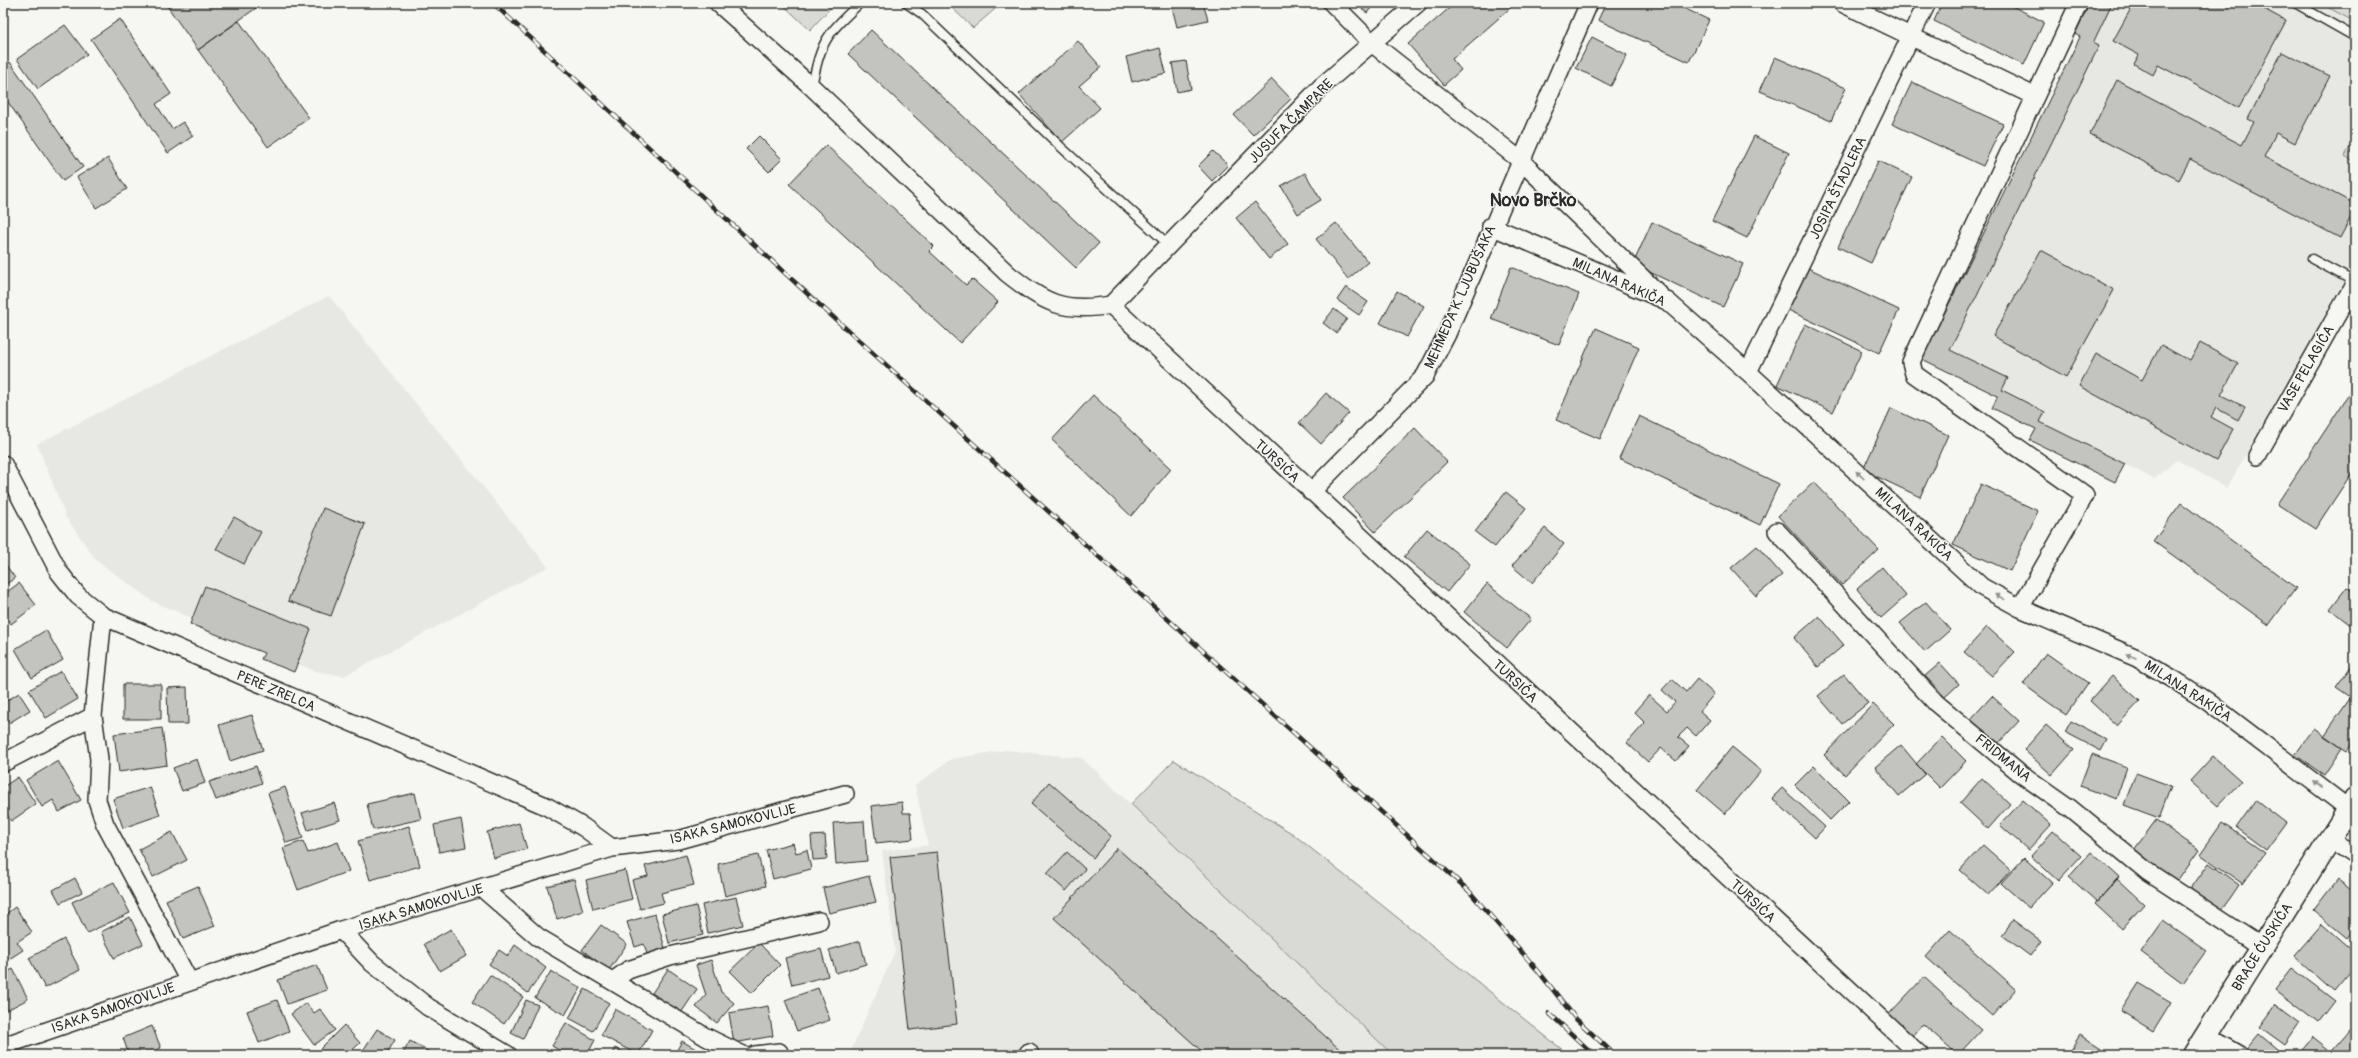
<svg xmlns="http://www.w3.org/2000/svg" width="2358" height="1058" font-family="Pangolin,sans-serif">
<rect width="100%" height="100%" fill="#f6f6f2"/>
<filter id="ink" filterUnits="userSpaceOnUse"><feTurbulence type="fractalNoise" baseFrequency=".025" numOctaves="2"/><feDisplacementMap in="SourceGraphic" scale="8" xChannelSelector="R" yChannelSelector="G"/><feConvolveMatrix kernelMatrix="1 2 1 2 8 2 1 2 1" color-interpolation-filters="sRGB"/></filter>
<g filter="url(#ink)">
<path fill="#e7e7e3" d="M 2112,3 L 2355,3 L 2355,261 L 2227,488 L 2177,460 L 2154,479 L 2040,422 L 2045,412 L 2002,390 L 2008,378 L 1950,350 L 2099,47 L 2093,43 Z
M 329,296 L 548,567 L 344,676 L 315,671 L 152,601 L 96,560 L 66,517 L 37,444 Z
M 1006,750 L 1082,758 L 1393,1055 L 849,1055 L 895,951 L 882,851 L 928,845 L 915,786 L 951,759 Z"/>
<path fill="#d9d9d5" stroke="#828280" d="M 781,3 L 835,3 L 810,30 Z
M 947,3 L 1002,3 L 973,28 Z
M 2320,3 L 2355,3 L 2355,22 Z
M 2355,137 L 2355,162 L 2345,156 Z
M 1174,760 L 1293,834 L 1569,1055 L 1393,1055 L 1131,804 Z"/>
<path fill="#c3c3c0" stroke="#2b2b2b" d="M 165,3 L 253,3 L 256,8 L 198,50 Z
M 1171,3 L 1203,3 L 1208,20 L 1177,27 Z
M 1355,3 L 1375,3 L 1367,13 Z
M 1455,3 L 1516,3 L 1452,59 L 1461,70 L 1444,85 L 1408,44 Z
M 1606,3 L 1673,3 L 1709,20 L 1689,62 L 1598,20 Z
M 1942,3 L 2006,3 L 2044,22 L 2024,65 L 1934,21 Z
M 2090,3 L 2112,3 L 2093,43 L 2099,46 L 1950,350 L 2008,378 L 2002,390 L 2045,412 L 2040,422 L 2125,464 L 2115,482 L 2030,440 L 2036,429 L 1992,408 L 1998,396 L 1922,359 L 2080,37 L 2075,34 Z
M 2134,3 L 2253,3 L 2286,21 L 2239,108 L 2158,65 L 2153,75 L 2134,64 L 2139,55 L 2113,41 Z
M 120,19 L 171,94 L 156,104 L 172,129 L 183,122 L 193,136 L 168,153 L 91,39 Z
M 239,21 L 309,118 L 268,147 L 198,50 Z
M 65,25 L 87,54 L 38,89 L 17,59 Z
M 871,30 L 1099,243 L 1076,268 L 848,54 Z
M 1592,37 L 1627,55 L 1611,86 L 1576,68 Z
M 1078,41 L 1101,67 L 1079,86 L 1100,108 L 1062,142 L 1019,94 Z
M 1160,48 L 1166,73 L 1132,82 L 1126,57 Z
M 2282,52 L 2330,76 L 2295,143 L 2276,133 L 2264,157 L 2355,204 L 2355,209 L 2340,238 L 2190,159 L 2179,180 L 2090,134 L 2117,80 L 2242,145 L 2254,122 L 2248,119 Z
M 1775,57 L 1846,88 L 1831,121 L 1760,91 Z
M 1186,61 L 1191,89 L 1177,92 L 1172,63 Z
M 10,62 L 83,167 L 63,181 L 3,95 L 3,67 Z
M 1272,79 L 1291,99 L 1253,135 L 1234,115 Z
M 1912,82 L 2003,124 L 1983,166 L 1892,124 Z
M 759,136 L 782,159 L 769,172 L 746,149 Z
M 1754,136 L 1789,153 L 1747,238 L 1712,221 Z
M 826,145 L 934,246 L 929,251 L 966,285 L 972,279 L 998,302 L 960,343 L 789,184 Z
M 1213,151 L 1228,165 L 1212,181 L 1198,166 Z
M 108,158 L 127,189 L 96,208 L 77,177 Z
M 1878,161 L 1912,177 L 1871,263 L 1838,247 Z
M 1305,173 L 1321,200 L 1298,214 L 1281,186 Z
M 1255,202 L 1288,244 L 1269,259 L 1236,218 Z
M 1652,222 L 1743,264 L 1723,307 L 1633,264 Z
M 1336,223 L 1368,262 L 1348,279 L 1316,239 Z
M 2041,250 L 2114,290 L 2066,377 L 1993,336 Z
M 1511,267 L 1579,294 L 1559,345 L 1491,319 Z
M 1808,268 L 1899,310 L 1879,353 L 1788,310 Z
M 1346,287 L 1368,302 L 1359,315 L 1337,300 Z
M 1397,291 L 1424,306 L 1407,337 L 1380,323 Z
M 1334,309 L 1347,319 L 1336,333 L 1323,323 Z
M 1805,324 L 1862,351 L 1833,412 L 1777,385 Z
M 1596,328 L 1639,347 L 1600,439 L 1556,420 Z
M 2200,343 L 2238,364 L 2221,395 L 2245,407 L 2238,420 L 2216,408 L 2211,417 L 2233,429 L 2216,461 L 2079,386 L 2096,354 L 2142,380 L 2161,345 L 2190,361 Z
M 2355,385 L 2355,468 L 2315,529 L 2277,504 Z
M 1326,393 L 1349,413 L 1321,444 L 1299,423 Z
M 1093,395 L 1171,469 L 1131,516 L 1052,440 Z
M 1891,408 L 1948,435 L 1920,497 L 1863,470 Z
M 1639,416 L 1779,484 L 1760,525 L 1619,458 Z
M 1415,428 L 1447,462 L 1375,532 L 1343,498 Z
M 1814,482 L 1879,550 L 1842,585 L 1778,516 Z
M 1981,484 L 2038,511 L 2010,571 L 1953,545 Z
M 1506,492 L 1526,508 L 1495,547 L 1475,532 Z
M 2181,503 L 2296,588 L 2269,625 L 2153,541 Z
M 323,508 L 365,524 L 331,616 L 288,601 Z
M 234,517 L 261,532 L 244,564 L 216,549 Z
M 1545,528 L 1564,544 L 1532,583 L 1512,566 Z
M 1427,529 L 1470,564 L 1447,592 L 1404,557 Z
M 1757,546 L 1782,575 L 1756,596 L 1731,568 Z
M 3,561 L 15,578 L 3,586 Z
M 1882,567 L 1906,596 L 1881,618 L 1857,589 Z
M 19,583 L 36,605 L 11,624 L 3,613 L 3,595 Z
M 1487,584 L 1531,619 L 1507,648 L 1464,612 Z
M 205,586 L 311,629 L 294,672 L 261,659 L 264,653 L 190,624 Z
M 2347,587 L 2355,593 L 2353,627 L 2330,609 Z
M 1926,602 L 1950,630 L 1925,652 L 1900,623 Z
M 1819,616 L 1844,645 L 1818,667 L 1794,638 Z
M 1987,627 L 2015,652 L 1992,676 L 1964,652 Z
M 46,630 L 63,660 L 32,678 L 15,649 Z
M 2046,653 L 2088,683 L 2066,715 L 2023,684 Z
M 1940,663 L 1959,684 L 1945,697 L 1925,676 Z
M 2352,665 L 2355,667 L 2355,700 L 2336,687 Z
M 61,671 L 78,699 L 46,718 L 29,690 Z
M 1844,674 L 1868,703 L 1842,724 L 1818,696 Z
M 2112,676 L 2140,701 L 2117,726 L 2090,701 Z
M 1672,679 L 1686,692 L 1697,679 L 1714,694 L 1700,711 L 1710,720 L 1696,736 L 1687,728 L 1678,737 L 1689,746 L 1676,761 L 1661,748 L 1648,762 L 1627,743 L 1645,723 L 1634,712 L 1649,695 L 1667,711 L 1675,702 L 1662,690 Z
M 123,684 L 161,684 L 161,719 L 123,719 Z
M 187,687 L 188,724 L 168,724 L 167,688 Z
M 19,693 L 30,710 L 9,723 L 3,714 L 3,703 Z
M 1992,696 L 2019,721 L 1997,745 L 1969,721 Z
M 2351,697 L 2355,700 L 2355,740 L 2347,751 L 2324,736 Z
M 1873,704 L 1894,724 L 1845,775 L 1824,755 Z
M 252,715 L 263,750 L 230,761 L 219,725 Z
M 2071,721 L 2107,740 L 2101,751 L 2065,732 Z
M 2046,725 L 2074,750 L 2052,775 L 2024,750 Z
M 162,728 L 167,765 L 119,772 L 114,734 Z
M 2314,728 L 2342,748 L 2324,775 L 2295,755 Z
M 1942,737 L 1966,761 L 1940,788 L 1916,764 Z
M 1901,745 L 1925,774 L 1899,796 L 1875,767 Z
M 1732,747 L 1761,771 L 1725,814 L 1697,790 Z
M 2092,754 L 2127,767 L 2116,799 L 2080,786 Z
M 2213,756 L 2241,781 L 2218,806 L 2190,781 Z
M 197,759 L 205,783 L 182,791 L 173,768 Z
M 58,761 L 81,800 L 59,812 L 53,800 L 42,807 L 26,780 Z
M 256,766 L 262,783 L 216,800 L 209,782 Z
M 1814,766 L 1849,801 L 1830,820 L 1795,785 Z
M 2136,773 L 2171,786 L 2159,818 L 2124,805 Z
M 18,777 L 36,804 L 11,821 L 3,809 L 3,787 Z
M 1982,778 L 2010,804 L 1988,829 L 1960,803 Z
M 1049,782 L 1111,836 L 1093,858 L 1031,804 Z
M 150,787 L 160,815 L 123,828 L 113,799 Z
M 285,787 L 303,838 L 286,843 L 268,793 Z
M 1782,788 L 1825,827 L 1815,838 L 1772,798 Z
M 415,793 L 421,819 L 373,830 L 367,804 Z
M 2023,800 L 2051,825 L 2028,850 L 2000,825 Z
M 2256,800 L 2286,823 L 2266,850 L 2236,828 Z
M 902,802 L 903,813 L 910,813 L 913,839 L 876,843 L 871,806 Z
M 334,803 L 340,820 L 308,830 L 302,813 Z
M 461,819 L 466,847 L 439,852 L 434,825 Z
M 2156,820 L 2199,850 L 2177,881 L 2134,850 Z
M 864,821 L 867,861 L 836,864 L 833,823 Z
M 519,823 L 527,849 L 494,858 L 487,832 Z
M 2222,823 L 2265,853 L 2243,884 L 2200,854 Z
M 409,826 L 420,866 L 370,880 L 358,841 Z
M 2053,831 L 2081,856 L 2058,881 L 2031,856 Z
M 172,832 L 187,860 L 153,877 L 139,849 Z
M 825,835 L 827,859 L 813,860 L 811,836 Z
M 303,841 L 308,853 L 338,842 L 349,871 L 298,890 L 283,848 Z
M 793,843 L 796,853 L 807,850 L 811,869 L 773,879 L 766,850 Z
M 1983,845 L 2011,870 L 1988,895 L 1960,870 Z
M 1117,848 L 1346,1055 L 1206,1055 L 1054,918 Z
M 937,852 L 957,1024 L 910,1030 L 890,857 Z
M 1067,852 L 1085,869 L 1066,891 L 1047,874 Z
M 2091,852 L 2119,877 L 2097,902 L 2069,877 Z
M 686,855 L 694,885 L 661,893 L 664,903 L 640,909 L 632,880 L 648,876 L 645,866 Z
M 758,855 L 766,886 L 725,896 L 718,864 Z
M 2024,858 L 2052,883 L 2029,908 L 2001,883 Z
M 2209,863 L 2239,885 L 2220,913 L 2189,891 Z
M 625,870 L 632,899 L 593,909 L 586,880 Z
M 869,876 L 876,902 L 829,913 L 823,888 Z
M 75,878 L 82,892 L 60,903 L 53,890 Z
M 574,879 L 583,911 L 557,919 L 547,886 Z
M 2117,879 L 2144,904 L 2122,929 L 2095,904 Z
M 2337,879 L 2355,893 L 2355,928 L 2347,938 L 2313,910 Z
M 114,882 L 130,913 L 87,933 L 72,902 Z
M 198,886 L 215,926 L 183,939 L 166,900 Z
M 736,897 L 743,925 L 708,933 L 702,905 Z
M 696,906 L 703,935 L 669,943 L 662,914 Z
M 15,907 L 32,932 L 17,942 L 23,950 L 9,959 L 3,951 L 3,916 Z
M 655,914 L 665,948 L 647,954 L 644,944 L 635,947 L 627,922 Z
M 130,917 L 143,944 L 114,958 L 101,932 Z
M 2013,920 L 2041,941 L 2030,956 L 2002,935 Z
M 2163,921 L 2206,951 L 2183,983 L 2141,952 Z
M 2322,924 L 2355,953 L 2355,966 L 2334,991 L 2294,956 Z
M 601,925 L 627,944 L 609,970 L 582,950 Z
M 451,929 L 466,956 L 440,971 L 424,944 Z
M 1950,930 L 2016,989 L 1992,1016 L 1926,957 Z
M 64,939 L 80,970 L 45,988 L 29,958 Z
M 860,941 L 866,964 L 836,973 L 829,950 Z
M 759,943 L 780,965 L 752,993 L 730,971 Z
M 515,945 L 546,968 L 528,993 L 489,964 L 499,950 L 508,956 Z
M 821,949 L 828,976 L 792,985 L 785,958 Z
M 711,960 L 721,992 L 734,1003 L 717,1023 L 696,1007 L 706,995 L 696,965 Z
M 317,965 L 327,990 L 287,1004 L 278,980 Z
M 2292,968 L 2335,1001 L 2318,1023 L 2275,990 Z
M 13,969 L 28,999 L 3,1012 L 3,974 Z
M 668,969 L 697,989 L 681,1013 L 652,993 Z
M 551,971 L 581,988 L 565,1015 L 535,998 Z
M 490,975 L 523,997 L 504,1024 L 472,1002 Z
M 1924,977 L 1981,1030 L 1958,1055 L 1923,1024 L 1913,1036 L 1889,1014 Z
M 2139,983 L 2171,1002 L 2153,1031 L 2121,1011 Z
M 818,988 L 830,1020 L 797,1031 L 785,1000 Z
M 585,989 L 609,1003 L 593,1031 L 569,1018 Z
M 277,1000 L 289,1031 L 259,1043 L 247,1011 Z
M 526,1000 L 538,1005 L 523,1039 L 511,1033 Z
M 306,1003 L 314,1013 L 320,1009 L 335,1030 L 314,1045 L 291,1014 Z
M 2276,1005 L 2300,1023 L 2285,1045 L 2260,1027 Z
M 768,1006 L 773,1036 L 734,1043 L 729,1013 Z
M 615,1009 L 652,1030 L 638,1055 L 601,1035 Z
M 566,1023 L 595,1040 L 587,1055 L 567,1055 L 552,1046 Z
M 2355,1023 L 2355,1055 L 2328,1055 Z
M 344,1025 L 360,1043 L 347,1055 L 314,1055 Z
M 152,1026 L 161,1048 L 156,1050 L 158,1055 L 129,1055 L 123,1038 Z
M 377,1029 L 395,1040 L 386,1055 L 360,1055 Z
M 2259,1034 L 2284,1055 L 2248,1055 L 2244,1052 Z
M 2080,1035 L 2110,1055 L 2067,1055 Z
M 2313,1037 L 2328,1049 L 2323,1055 L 2298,1055 Z
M 410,1041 L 435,1055 L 402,1055 Z
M 682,1041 L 706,1055 L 674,1055 Z
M 615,1048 L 628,1055 L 611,1055 Z"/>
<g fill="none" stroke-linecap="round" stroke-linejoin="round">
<g stroke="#2b2b2b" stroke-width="11">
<path id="service" d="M 906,3 L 922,14 L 1061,147 L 1169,245
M 2295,3 L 2355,37
M 812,87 C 820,41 827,34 860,3
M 2312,259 L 2355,282"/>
</g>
<g stroke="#2b2b2b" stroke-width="20">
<path id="minor" d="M 718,3 L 812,87 L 1008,274 C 1045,303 1062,313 1111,305 L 1322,86 L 1418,3
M 1332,3 L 1373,44 L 1520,160 L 1659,294
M 1842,3 L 2034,96
M 1491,226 L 1667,301 L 1748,372 L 1982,587 L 2020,608 L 2137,658 L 2173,679 L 2207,701 L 2349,809
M 1111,305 L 1920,1055
M 1748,372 L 1927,3
M 2257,456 L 2355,283
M 3,464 L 59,572 L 78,596 L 103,616 L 546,806 L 583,827 L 612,848
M 1311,492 L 1425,376 L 1447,334 L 1589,3
M 1777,531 L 1936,703 L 2020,773 L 2071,809 L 2148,872 L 2262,947
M 2020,608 L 2085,495 L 1914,374 L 1911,362 L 2079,3
M 93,716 L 103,616
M 3,763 L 93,716 L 99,759 L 97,800 L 105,824 L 189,981
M 2330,839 L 2355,855
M 482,888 L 538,937 L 706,1037 L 743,1055
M 341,930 L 372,963 L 428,1007 L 508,1055
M 613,981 L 628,970 L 670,956 L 819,921
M 2206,1036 L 2239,1055
M 3,1046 L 341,930 L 612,848 L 678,840 L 845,794
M 755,1055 L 779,1052
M 1027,1055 L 1029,1052"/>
</g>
<g stroke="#2b2b2b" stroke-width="25">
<path id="secondary" d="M 2194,1055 L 2355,799"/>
</g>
<use href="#service" stroke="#f6f6f2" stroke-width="8"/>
<use href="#minor" stroke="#f6f6f2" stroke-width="17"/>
<use href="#secondary" stroke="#f6f6f2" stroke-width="22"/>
<g stroke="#2b2b2b" stroke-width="4.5">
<path id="rail" d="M 493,3 L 812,298 L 1469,891 L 1539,972 L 1576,1019 L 1615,1055
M 1549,1013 L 1594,1055"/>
</g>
<use href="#rail" stroke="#f6f6f2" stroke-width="3" stroke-dasharray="9" stroke-linecap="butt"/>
</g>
<defs><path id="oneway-solid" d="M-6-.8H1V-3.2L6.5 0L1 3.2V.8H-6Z"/></defs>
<g fill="#90908e">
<use href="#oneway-solid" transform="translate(1860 475) rotate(-137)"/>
<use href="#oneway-solid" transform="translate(2000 597) rotate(-151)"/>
<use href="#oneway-solid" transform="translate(2131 656) rotate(-157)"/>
<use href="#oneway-solid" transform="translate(2318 785) rotate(-143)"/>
</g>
</g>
<g text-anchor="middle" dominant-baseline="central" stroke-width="3" stroke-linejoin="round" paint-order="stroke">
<g font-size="14" fill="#2b2b2b" stroke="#f6f6f2">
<text transform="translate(1291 121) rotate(-45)">JUSUFA ČAMPARE</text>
<text transform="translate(1838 188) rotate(-64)">JOSIPA ŠTADLERA</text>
<text transform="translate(1619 282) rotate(24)">MILANA RAKIČA</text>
<text transform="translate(1460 297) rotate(-66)">MEHMEDA K. LJUBUŠAKA</text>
<text transform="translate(2306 369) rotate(-60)">VASE PELAGIĆA</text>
<text transform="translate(1277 461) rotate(43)">TURSIĆA</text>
<text transform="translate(1914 524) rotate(43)">MILANA RAKIČA</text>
<text transform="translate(1515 681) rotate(43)">TURSIĆA</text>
<text transform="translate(276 691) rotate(23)">PERE ZRELCA</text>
<text transform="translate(2188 691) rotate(33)">MILANA RAKIČA</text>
<text transform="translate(2003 758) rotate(39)">FRIDMANA</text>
<text transform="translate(733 824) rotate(-14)">ISAKA SAMOKOVLIJE</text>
<text transform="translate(1753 901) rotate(43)">TURSIĆA</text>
<text transform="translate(421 907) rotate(-17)">ISAKA SAMOKOVLIJE</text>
<text transform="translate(2262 947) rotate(-58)">BRAĆE ĆUSKIĆA</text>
<text transform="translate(113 1008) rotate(-19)">ISAKA SAMOKOVLIJE</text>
</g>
<g font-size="18" font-weight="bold" fill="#2b2b2b" stroke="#f6f6f2">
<text x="1533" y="200">Novo Brčko</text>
</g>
</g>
<rect width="2358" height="1058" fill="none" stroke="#f6f6f2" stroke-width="16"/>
<rect x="8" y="8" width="2342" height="1042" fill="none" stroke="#2b2b2b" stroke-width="1.5" filter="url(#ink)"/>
</svg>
